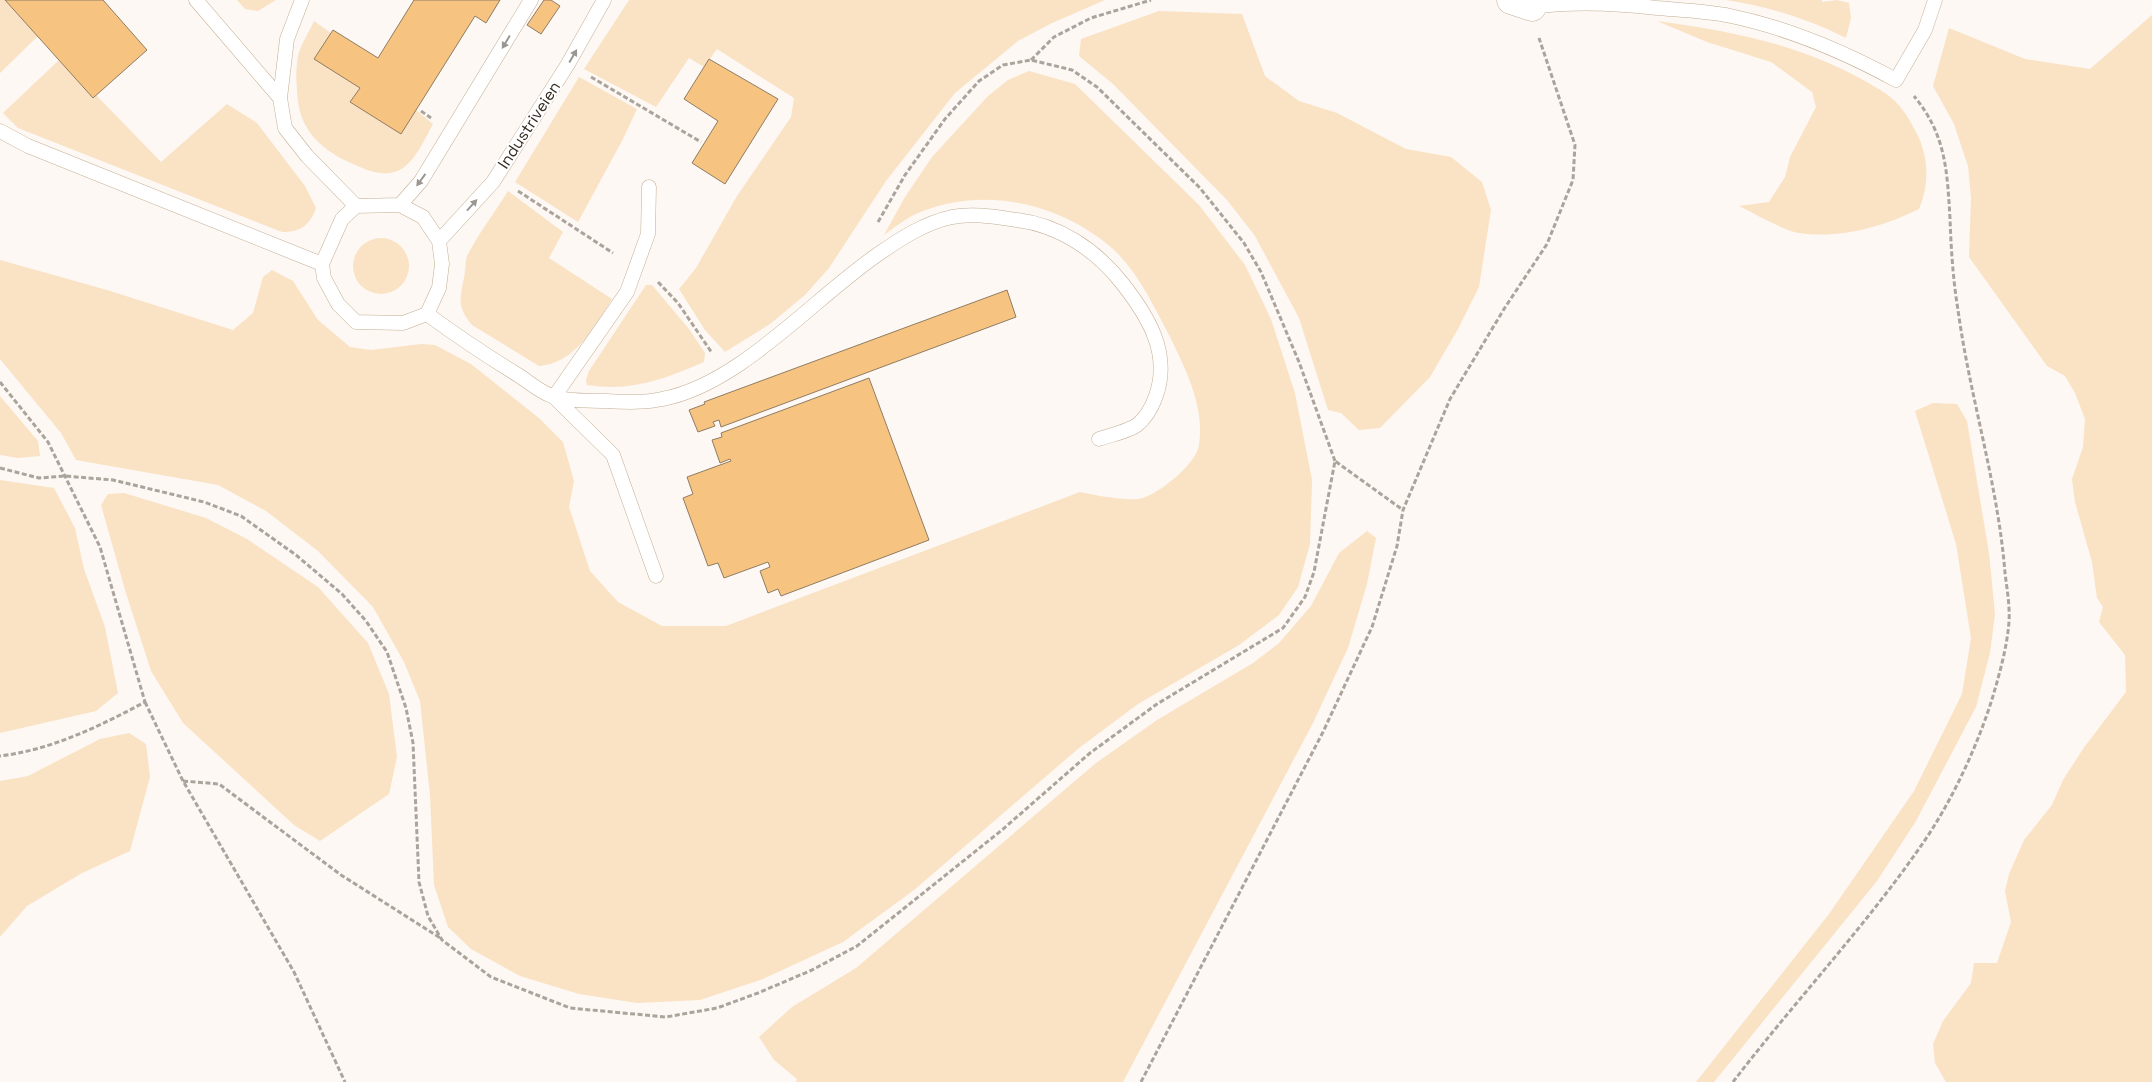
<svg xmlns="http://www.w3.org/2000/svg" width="2152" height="1082" font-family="'Space Grotesk',sans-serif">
<rect width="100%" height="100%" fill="#fdf8f3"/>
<path fill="#fae2c5" d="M 0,0 L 5,0 L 38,36 L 0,73 Z
M 237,0 L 276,0 L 258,11 L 245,9 Z
M 629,0 L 1105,0 L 1052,23 L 1018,41 L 955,93 L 886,181 L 829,268 L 805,295 L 770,324 L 725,352 L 705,330 L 679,289 L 696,268 L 737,196 L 791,117 L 794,98 L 717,49 L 704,67 L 689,58 L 656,107 L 584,69 Z
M 1726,0 L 1822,0 L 1822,2 L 1837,0 L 1849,3 L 1851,18 L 1846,38 C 1808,19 1767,6 1726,0 Z
M 1159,11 L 1242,14 L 1265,76 L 1299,101 L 1337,113 L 1406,149 L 1451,157 L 1482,182 L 1491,210 L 1479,287 L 1458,329 L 1430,377 L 1380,428 L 1359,430 L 1341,413 L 1328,410 L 1299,318 L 1255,236 L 1227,200 L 1113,84 L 1079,56 L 1081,39 Z
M 2152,15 L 2152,1082 L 1946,1082 L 1935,1063 L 1933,1044 L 1943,1021 L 1971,983 L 1974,963 L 1997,963 L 2011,922 L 2005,891 L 2009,874 L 2024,840 L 2052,805 L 2063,780 L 2083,749 L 2126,692 L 2125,655 L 2099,622 L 2103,607 L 2097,598 L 2092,562 L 2075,502 L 2072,479 L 2083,447 L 2085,419 L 2075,393 L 2065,376 L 2047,366 L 1969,257 L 1971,198 L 1968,166 L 1954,124 L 1933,86 L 1949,28 L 2025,59 L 2090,69 Z
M 314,21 L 331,33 L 315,59 L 360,88 L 351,102 L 401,134 L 416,110 L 433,124 C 425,138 417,158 403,168 C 390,177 373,173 360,167 C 323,152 298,132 297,90 C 296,79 296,67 298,56 C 301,44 309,32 314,21 Z
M 1657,21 C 1727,31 1786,41 1850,73 C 1865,81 1883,90 1895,101 C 1905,111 1912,124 1918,136 C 1929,160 1929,185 1919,209 C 1883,227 1839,239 1799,233 C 1784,231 1754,213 1739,206 L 1769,202 L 1785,177 L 1790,157 L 1816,107 L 1812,92 L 1771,62 L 1707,42 Z
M 59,60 L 93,98 L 96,95 L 161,162 L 227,104 L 257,123 L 305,186 L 316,208 C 310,225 301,232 282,232 L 18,128 L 3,113 Z
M 1029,71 L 1075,84 L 1199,205 L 1245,265 L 1271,319 L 1295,393 L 1312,480 L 1310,544 L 1298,587 L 1279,615 L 1239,645 L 1138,704 L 1079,748 L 914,890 L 843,942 L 763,979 L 700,1000 L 637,1003 L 579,994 L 520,976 L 471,949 L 448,927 L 434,885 L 430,795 L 420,701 L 404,662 L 373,607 L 318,551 L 266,511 L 218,485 L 76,460 L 61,433 L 0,359 L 0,260 L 107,290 L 233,330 L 253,313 L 263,277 L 272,270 L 293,281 L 318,320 L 350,347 L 371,350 L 421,344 L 435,345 L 471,364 L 539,418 L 563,442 L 574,481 L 569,507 L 590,571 L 618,602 L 662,626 L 726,626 L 1080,492 C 1093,495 1131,502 1143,498 C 1161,492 1196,464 1199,445 C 1205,407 1186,370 1170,337 C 1154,307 1139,273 1113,249 C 1060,202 981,185 916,214 C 905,219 894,228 884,235 L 905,197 L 932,157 L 988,96 L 1008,80 Z
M 579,77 L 637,109 L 623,139 L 578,222 L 515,182 Z
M 508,191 L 563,232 L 549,258 L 612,299 C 594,327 576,363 539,366 L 472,325 C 454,304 462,295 465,271 C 466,266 465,261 467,256 C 479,233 495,212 508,191 Z
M353 266a28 28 0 1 1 56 0a28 28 0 1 1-56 0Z
M 646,285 L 652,285 L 689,329 L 705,353 L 704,362 C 665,379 630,392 587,385 L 586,380 L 589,371 Z
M 0,396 L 38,441 L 40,456 L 18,458 L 0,455 Z
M 1933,403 L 1957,404 L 1967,421 L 1989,553 L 1995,614 L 1990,653 L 1976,707 L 1916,821 L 1877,881 L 1714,1082 L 1696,1082 L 1829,914 L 1914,791 L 1962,694 L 1971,638 L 1956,544 L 1915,411 Z
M 0,480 L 54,488 L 75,528 L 84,569 L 105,627 L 118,693 L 96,711 L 0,733 Z
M 124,493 L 206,518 L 247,539 L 318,587 L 368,643 L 389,694 L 397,757 L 389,794 L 320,841 L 294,825 L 183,723 L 151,671 L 125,590 L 101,505 L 108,494 Z
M 1367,531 L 1376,538 L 1367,584 L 1348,648 L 1313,723 L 1123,1082 L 796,1082 L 797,1079 L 774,1060 L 759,1037 L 792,1007 L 856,968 L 1096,763 L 1157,720 L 1253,663 L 1279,643 L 1311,606 L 1339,553 Z
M 129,733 L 146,744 L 150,777 L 130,851 L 82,873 L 27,906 L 0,937 L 0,781 L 28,776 L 100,739 Z"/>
<path fill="#f6c381" stroke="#907c63" d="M 5,0 L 103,0 L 147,50 L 93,98 Z
M 414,0 L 500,0 L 486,23 L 475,16 L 401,134 L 350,102 L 360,88 L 314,59 L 333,30 L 378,58 Z
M 544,0 L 551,0 L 560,6 L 541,34 L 527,25 Z
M 709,59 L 778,99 L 725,184 L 692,163 L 718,121 L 684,99 Z
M 1007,290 L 1016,317 L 721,427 L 719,420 L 713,422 L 715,426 L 698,432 L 689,410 L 705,404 L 704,402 Z
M 869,378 L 929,540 L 781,596 L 778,589 L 768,593 L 760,571 L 770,567 L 768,562 L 724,578 L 718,563 L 708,566 L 683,498 L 693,494 L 687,477 L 731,461 L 730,459 L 720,463 L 712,440 L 722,437 L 721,433 Z"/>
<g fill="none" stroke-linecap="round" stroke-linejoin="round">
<g stroke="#c3ae94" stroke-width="15">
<path id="lane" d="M 196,0 L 280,98
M 302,0 L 287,39 L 280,98 L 285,128 L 307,156 L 356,206
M 1532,7 C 1574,1 1615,3 1657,8 C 1680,10 1703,11 1726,15 C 1786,27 1843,51 1896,80 L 1925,30 L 1935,0
M 0,131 L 28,146 L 322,264
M 649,187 L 648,234 L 627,292 L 554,397 L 613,455 L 656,576
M 400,205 L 423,217 L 439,241 L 442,264 L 439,288 L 427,314 L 403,323 L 356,322 L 338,304 L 324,278 L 322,264 L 342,219 L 356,206 Z
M 400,205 L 421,181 L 531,0
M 439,241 L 493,182 L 568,64 L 604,0
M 427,314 C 457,336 487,356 518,375 C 529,382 540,392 552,396 C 565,402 593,400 607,401 C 625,402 644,403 662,399 C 739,385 813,299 877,255 C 900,239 924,223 952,217 C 974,213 995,217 1017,220 C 1059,225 1096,250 1122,283 C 1148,316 1171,353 1156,396 C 1152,407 1146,418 1137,425 C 1127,432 1110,435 1099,439"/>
</g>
<g stroke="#c3ae94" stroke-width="29">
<path id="street" d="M 1511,0 L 1532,7"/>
</g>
<path stroke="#aba49d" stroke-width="3" stroke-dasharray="5 2.5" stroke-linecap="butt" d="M 1031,60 L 1054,37 L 1091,18 L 1151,0
M 591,77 L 701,142
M 421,111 L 431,118
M 518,191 L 613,253
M 878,222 L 905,175 L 945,119 L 979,81 L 1003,65 L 1031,60 L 1072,70 L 1097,87 L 1200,188 L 1244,243 L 1261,272 L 1299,362 L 1335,461
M 658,282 L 678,303 L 712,353
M 0,382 L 48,442 L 100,547 L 145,702 C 100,726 51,750 0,756
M 0,468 L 39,478 L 65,476 L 113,480 L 204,502 L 241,516 L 296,555 L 342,594 L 366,621 L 387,652 L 406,708 L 413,743 L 419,882 L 428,916 L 442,940 L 491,977 L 570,1008 L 666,1017 L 717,1008 L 758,993 L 812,970 L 857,946 L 1002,830 L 1090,753 L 1157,704 L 1283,628 L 1305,597 L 1314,572 L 1335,461 L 1403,510
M 145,702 L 183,781 L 294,972 L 345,1082
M 183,781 L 219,784 L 341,875 L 442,939
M 1141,1082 L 1323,732 L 1372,627 L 1397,546 L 1403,510 L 1450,399 L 1504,309 L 1547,244 L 1573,180 L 1575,145 L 1539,38
M 1733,1082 C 1795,1001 1865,927 1923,843 C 1952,801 1978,745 1993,696 C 2000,672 2007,647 2009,622 C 2010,606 2007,589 2005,573 C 1998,484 1970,398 1958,310 C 1953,280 1951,248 1950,218 C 1947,170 1946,135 1914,96"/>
<use href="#lane" stroke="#fff" stroke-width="14"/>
<use href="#street" stroke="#fff" stroke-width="28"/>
</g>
<defs><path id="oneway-solid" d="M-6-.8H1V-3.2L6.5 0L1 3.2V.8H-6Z" transform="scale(1.25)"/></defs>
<g fill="#9a9690">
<use href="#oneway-solid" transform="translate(506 42) rotate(121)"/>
<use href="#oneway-solid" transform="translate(573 56) rotate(-60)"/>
<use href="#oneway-solid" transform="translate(421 180) rotate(126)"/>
<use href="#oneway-solid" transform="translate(472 205) rotate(-48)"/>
</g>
<g text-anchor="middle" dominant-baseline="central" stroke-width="4" stroke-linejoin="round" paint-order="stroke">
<g font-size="16" fill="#352c22" stroke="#fff">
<text transform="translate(529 125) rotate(-57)">Industriveien</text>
</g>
</g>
</svg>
